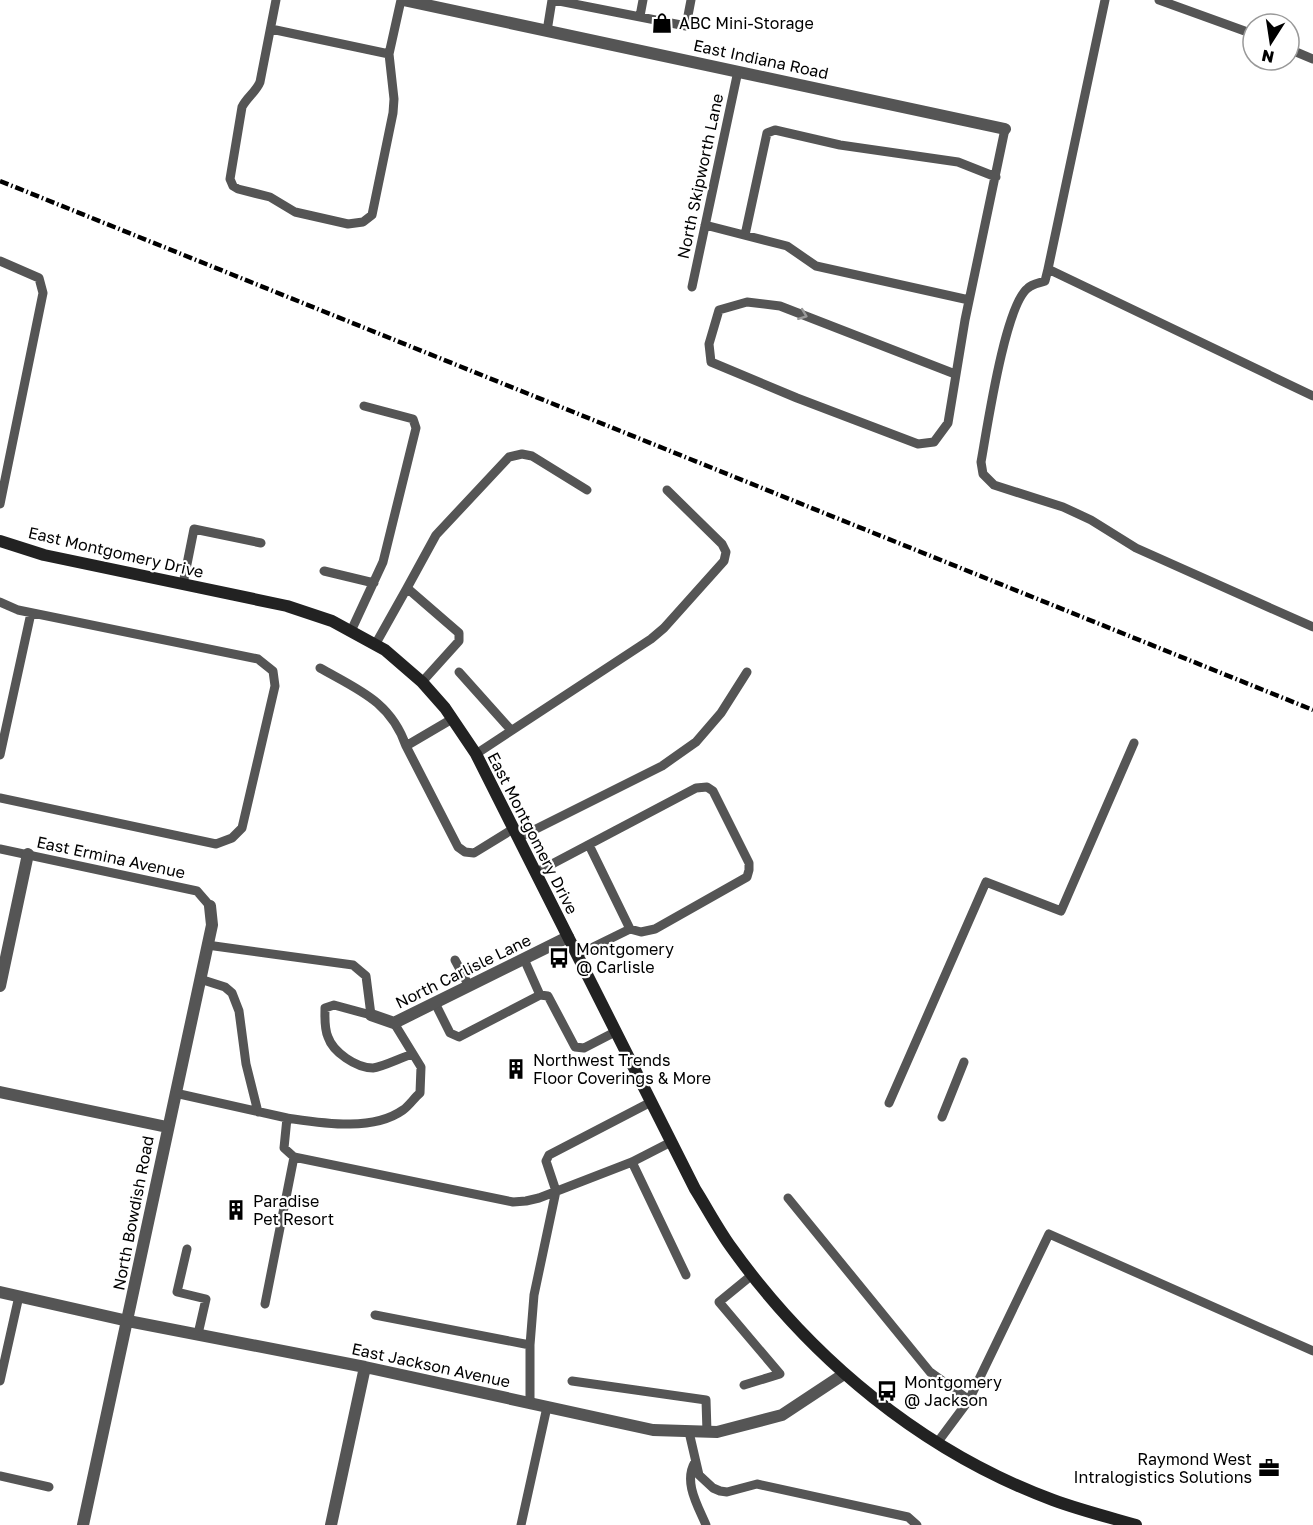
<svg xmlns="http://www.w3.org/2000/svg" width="1313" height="1525" font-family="'Golos Text',sans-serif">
<rect width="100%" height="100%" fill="#fff"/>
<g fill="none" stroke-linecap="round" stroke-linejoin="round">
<path stroke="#555" stroke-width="9" d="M 276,0 L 260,82 C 256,92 247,97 242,107 L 230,179 L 233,186 L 238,189 L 270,197 L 295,212 L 348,224 L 363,222 L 372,215 L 393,113 L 394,99 L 389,54 L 401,0
M 554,0 L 686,26 L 691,0
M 1105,0 L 1048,269 L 1313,396
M 1159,0 L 1253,34
M 640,16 L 643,0
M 271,29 L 389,54
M 547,31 L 552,0
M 1289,49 L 1313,59
M 705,225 L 787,246 L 816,266 L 969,300
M 745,235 L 767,133 L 775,130 L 840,145 L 958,162 L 996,177
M 0,261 L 39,278 L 43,293 L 0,504
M 1048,269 L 1045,281 C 1040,283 1032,284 1028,288 C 1005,305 987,429 981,462 L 983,474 L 994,485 L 1063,507 L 1091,520 L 1136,548 L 1313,627
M 692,287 L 738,71
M 955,374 L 780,306 L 747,302 L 719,310 L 709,344 L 711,362 L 797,398 L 918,444 L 934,442 L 948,423 L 965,320 L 1005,129
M 324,571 L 374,583
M 183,584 L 194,529 L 261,543
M 407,588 L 436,535 L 509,457 L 522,454 L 532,456 L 587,490
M 0,602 L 18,610 L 258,659 L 273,671 L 275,686 L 242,828 L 232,838 L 216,844 L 0,798
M 351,631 L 383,562 L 416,428 L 413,419 L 364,406
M 375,645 L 407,588 L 459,633 L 459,641 L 422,682
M 320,668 C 359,690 391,702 406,746
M 459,672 L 511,730
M 452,719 L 406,746 L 458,847 L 465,852 L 474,853 L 513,829
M 476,754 L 651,639 L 664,628 L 724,561 L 726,552 L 722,544 L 667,490
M 0,755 L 31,613
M 518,838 L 662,766 L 696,742 L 721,713 L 747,672
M 589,845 L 630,929
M 0,849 L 197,891 L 210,906
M 535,873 L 696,788 L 707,787 L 713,791 L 749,863 L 749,870 L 747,877 L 655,929 L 641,932 L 630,929 L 577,955
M 207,945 L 353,965 L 366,976 L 371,1015 L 334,1005 L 325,1008 C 325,1018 324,1028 328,1037 C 333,1052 356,1068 373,1068 C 383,1067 402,1057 413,1054
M 524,959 L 540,995
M 455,960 L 469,986
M 200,979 L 225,987 L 232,993 L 239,1011 L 246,1064 L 258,1112
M 435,1003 L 450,1033 L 459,1037 L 540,995 L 548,996 L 575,1047 L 584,1048 L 615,1032
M 175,1093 L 287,1118 L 284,1148 L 294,1157 L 513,1202 L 526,1201 L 539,1198 L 632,1162 L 671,1142
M 889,1103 L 986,882 L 1061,911 L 1134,743
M 942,1117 L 964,1062
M 287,1118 C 322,1123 372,1132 403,1110 C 409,1106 414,1098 420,1093 L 421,1067 L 394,1023
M 632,1162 L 686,1275
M 788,1198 L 930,1372 L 969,1400
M 187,1249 L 177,1292 L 206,1299 L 198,1334
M 265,1304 L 294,1157
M 375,1315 L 530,1345
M 0,1381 L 19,1296
M 572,1381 L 706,1400 L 707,1432
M 744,1385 L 780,1374 L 719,1302 L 752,1275
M 530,1404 L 530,1345 L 534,1295 L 556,1191 L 546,1161 L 549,1155 L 651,1102
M 689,1432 L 699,1475 L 713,1488 L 720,1491 L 727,1492 L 757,1484 L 908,1517 L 917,1525
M 937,1443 L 969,1400 L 1049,1234 L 1313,1351
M 695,1462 C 683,1482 698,1506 706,1525
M 0,1476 L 49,1487
M 521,1525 L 547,1407"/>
<path stroke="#555" stroke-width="12" d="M 403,0 L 1005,129
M 0,986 L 28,854
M 371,1015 L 394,1023 L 568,937
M 0,1092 L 167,1127
M 0,1292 L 128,1321 L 365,1367 L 653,1430 L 717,1432 L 782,1415 L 844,1374
M 83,1525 L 212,925 L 210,906
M 331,1525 L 365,1367"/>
<path stroke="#222" stroke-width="12" d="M 0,541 L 44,555 L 287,606 L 332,621 L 385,650 L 422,682 L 445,708 L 476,754 L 695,1189 C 707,1208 718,1229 731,1247 C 811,1359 923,1452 1053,1500 C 1080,1510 1108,1517 1136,1525"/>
<path stroke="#000" stroke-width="4.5" stroke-dasharray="9 3 1.5 3" stroke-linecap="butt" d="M 0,181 L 1313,710"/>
</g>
<defs><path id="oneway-chevron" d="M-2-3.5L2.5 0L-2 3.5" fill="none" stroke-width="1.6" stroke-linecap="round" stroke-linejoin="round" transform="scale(1.5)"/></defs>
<use stroke="#999" href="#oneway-chevron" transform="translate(803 315) rotate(21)"/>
<defs>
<g id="shop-bare" transform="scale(1.62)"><path d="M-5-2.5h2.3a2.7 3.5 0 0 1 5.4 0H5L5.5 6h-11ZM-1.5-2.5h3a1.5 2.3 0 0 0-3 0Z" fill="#000" stroke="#fff" stroke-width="2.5" paint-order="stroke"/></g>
<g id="bus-bare" transform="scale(1.62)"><path d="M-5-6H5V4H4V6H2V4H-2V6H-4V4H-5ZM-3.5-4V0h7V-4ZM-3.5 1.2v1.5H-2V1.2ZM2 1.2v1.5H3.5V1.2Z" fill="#000" stroke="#fff" stroke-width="2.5" paint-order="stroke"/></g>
<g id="building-bare" transform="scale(1.62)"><path d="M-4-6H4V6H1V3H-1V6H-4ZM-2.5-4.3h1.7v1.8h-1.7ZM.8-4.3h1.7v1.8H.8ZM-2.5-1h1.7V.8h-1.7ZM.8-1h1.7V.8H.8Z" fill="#000" stroke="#fff" stroke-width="2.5" paint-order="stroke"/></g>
<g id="office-bare" transform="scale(1.62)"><path d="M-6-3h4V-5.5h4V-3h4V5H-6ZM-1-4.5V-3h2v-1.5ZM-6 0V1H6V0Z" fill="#000" stroke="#fff" stroke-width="2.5" paint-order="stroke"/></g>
</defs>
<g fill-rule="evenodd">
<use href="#shop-bare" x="662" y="23"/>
<use href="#bus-bare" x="559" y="958"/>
<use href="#building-bare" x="516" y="1069"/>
<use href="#building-bare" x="236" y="1210"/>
<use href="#bus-bare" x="887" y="1391"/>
<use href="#office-bare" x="1269" y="1468"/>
</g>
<g text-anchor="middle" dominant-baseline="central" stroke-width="4.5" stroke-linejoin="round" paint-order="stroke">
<g font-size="16" fill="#000" stroke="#fff" text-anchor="start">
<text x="679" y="23">ABC Mini-Storage</text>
<text x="576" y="949">Montgomery<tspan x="576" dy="18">@ Carlisle</tspan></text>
<text x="533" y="1060">Northwest Trends<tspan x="533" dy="18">Floor Coverings &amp; More</tspan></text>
<text x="253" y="1201">Paradise<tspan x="253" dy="18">Pet Resort</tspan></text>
<text x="904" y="1382">Montgomery<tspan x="904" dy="18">@ Jackson</tspan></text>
<text x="1252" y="1459" text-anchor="end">Raymond West<tspan x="1252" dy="18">Intralogistics Solutions</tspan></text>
</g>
<g font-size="16" fill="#000" stroke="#fff">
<text transform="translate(761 59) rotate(12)">East Indiana Road</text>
<text transform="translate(700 176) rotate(-78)">North Skipworth Lane</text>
<text transform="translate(116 552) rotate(13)">East Montgomery Drive</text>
<text transform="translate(533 833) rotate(63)">East Montgomery Drive</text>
<text transform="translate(111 857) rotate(12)">East Ermina Avenue</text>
<text transform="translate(463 971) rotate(-26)">North Carlisle Lane</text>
<text transform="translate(133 1213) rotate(-79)">North Bowdish Road</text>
<text transform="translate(431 1365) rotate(12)">East Jackson Avenue</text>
</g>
</g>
<g transform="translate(1271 42) rotate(192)"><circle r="28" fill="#ffffff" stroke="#999999" stroke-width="1.5"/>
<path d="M0-4.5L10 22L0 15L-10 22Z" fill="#000000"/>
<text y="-9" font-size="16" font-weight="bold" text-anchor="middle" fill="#000000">N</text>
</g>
</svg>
